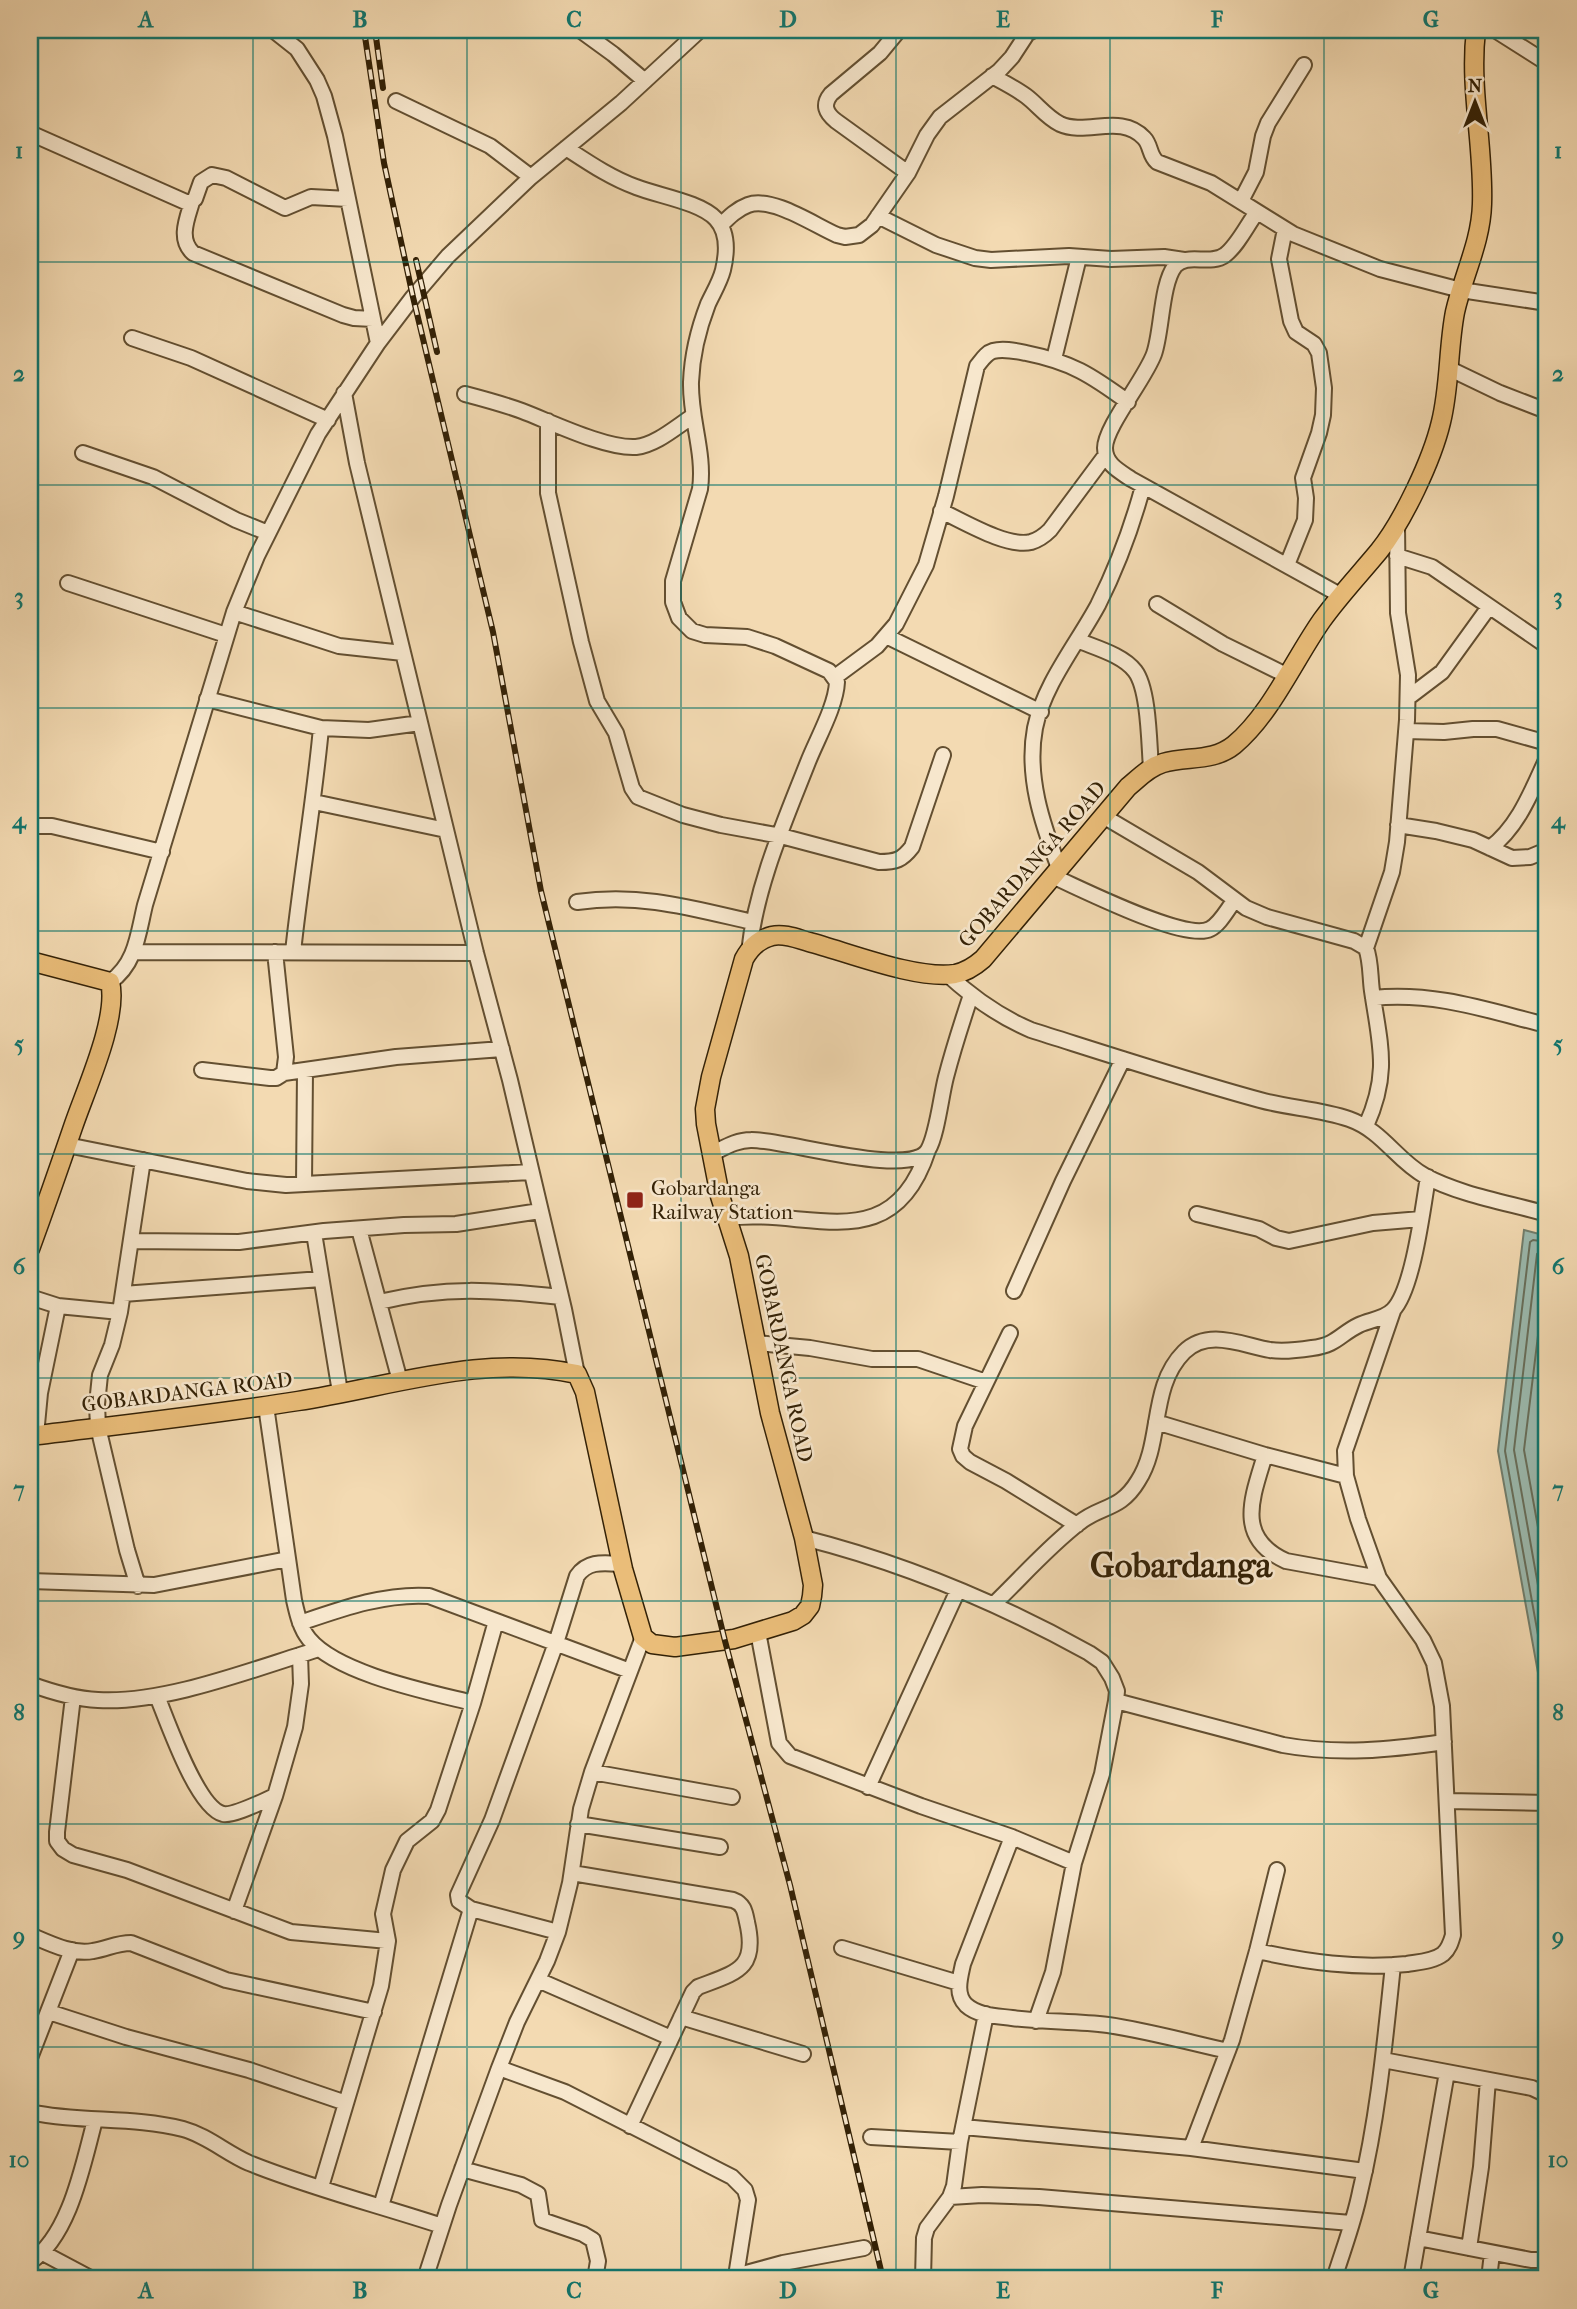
<svg xmlns="http://www.w3.org/2000/svg" width="1577" height="2309" font-family="'IM FELL French Canon',serif">
<rect width="100%" height="100%" fill="#f3dab2"/>
<filter id="stains"><feTurbulence type="fractalNoise" baseFrequency=".00286" numOctaves="4"/><feColorMatrix values="0 0 0 0 .2 0 0 0 0 .09 0 0 0 0 .02 0 0 0 .5 -.17"/></filter>
<radialGradient id="worn" r=".72"><stop offset=".6" stop-color="#630" stop-opacity="0"/><stop offset="1" stop-color="#630" stop-opacity=".3"/></radialGradient>
<path fill="#9bbaaf" stroke="#717d6b" stroke-width="2" d="M 1524,1230 L 1547,1236 L 1547,1707 L 1542,1695 L 1498,1451 Z"/>
<g fill="none" stroke-linecap="round" stroke-linejoin="round">
<path stroke="#676e5a" stroke-width="2" d="M 1547,1242 L 1533,1240 L 1530,1242 L 1505,1451 L 1547,1685
M 1547,1251 L 1540,1251 L 1537,1254 L 1514,1450 L 1547,1636
M 1547,1262 L 1524,1450 L 1547,1577"/>
<g stroke="#634f31" stroke-width="18">
<path id="minor" d="M 273,30 L 297,49 L 317,80 L 324,96 L 335,136 L 378,343
M 580,30 L 613,54 L 645,81
M 899,30 L 880,53 L 831,94 C 822,105 826,113 836,121 L 908,173
M 1495,30 L 1547,63
M 992,76 C 1003,82 1015,88 1026,96 C 1037,104 1046,117 1060,124 C 1086,136 1121,113 1144,138 C 1151,145 1149,155 1157,162 L 1211,183 L 1293,234 L 1380,269 L 1461,290 L 1547,303
M 396,101 L 490,146 L 531,177
M 30,133 L 188,203 L 195,199 L 201,182 L 212,175 L 226,178 L 285,208 L 311,197 L 348,199
M 566,148 C 589,163 611,178 636,187 C 659,196 700,202 716,219 C 729,233 727,253 723,270 C 720,282 713,293 708,304 C 698,330 692,355 691,382 C 690,419 705,453 700,489 L 673,581 L 673,602 L 679,618 L 692,631 L 705,635 L 747,637 L 775,646 L 829,671 L 837,682 C 836,706 817,739 808,762 C 784,823 756,886 749,952
M 1241,201 L 1256,172 L 1263,136 L 1268,123 L 1304,65
M 192,202 C 187,219 178,239 193,253 L 343,315 L 354,318 L 373,319
M 1257,212 C 1247,225 1238,245 1225,255 C 1210,266 1187,252 1175,266 C 1161,284 1162,332 1154,354 C 1145,379 1105,427 1105,448 C 1105,464 1119,471 1131,479 L 1340,595
M 878,216 L 936,245 L 975,258 L 991,260 L 1069,256 L 1111,259 L 1164,257 L 1184,260
M 721,225 C 729,217 737,209 748,205 C 772,196 814,225 837,235 L 845,237 L 859,235 L 872,225 L 908,173 L 927,135 L 940,117 L 999,71 L 1012,57 L 1027,34 L 1034,30
M 1285,229 L 1279,259 L 1291,321 L 1296,332 L 1314,344 L 1319,353 L 1324,388 L 1323,415 L 1319,433 L 1303,478 L 1306,498 L 1305,520 L 1287,565
M 132,338 L 191,358 L 328,420
M 1054,359 L 1079,257
M 1448,368 L 1500,393 L 1544,410
M 344,393 L 357,463 L 476,953 L 510,1080 L 564,1309 L 577,1374
M 465,394 C 484,399 503,404 522,411 C 551,422 606,449 636,447 C 656,445 676,427 693,416
M 548,421 L 548,493 L 581,642 L 597,701 L 616,733 L 632,788 L 638,797 L 683,815 L 721,825 L 781,836 L 879,862 C 896,862 902,860 912,847 L 943,755
M 83,453 L 153,477 L 236,520 L 268,533
M 941,511 C 963,521 1007,548 1031,542 C 1038,540 1044,536 1050,530 L 1105,456
M 1397,556 L 1432,567 L 1547,646
M 68,583 L 226,635
M 1157,604 L 1223,644 L 1286,675
M 234,612 L 339,646 L 403,653
M 886,636 L 1041,712
M 1077,640 C 1096,648 1123,655 1135,671 C 1149,689 1149,744 1151,768
M 835,677 L 877,646 L 896,624 L 926,565 L 946,496 L 977,366 C 982,360 986,353 993,351 C 1003,348 1016,351 1026,353 C 1071,362 1091,375 1128,402
M 1409,697 L 1442,672 L 1489,607
M 207,699 L 321,728 L 369,730 L 420,723
M 1406,731 L 1444,732 L 1473,729 L 1497,729 L 1547,743
M 314,802 L 446,830
M 1103,816 L 1198,872 L 1246,908 L 1267,917 L 1354,941 L 1366,948 C 1371,961 1370,977 1372,991 C 1380,1045 1390,1073 1366,1126
M 1398,825 L 1436,831 L 1473,840 L 1512,858 L 1530,857 L 1547,850
M 30,826 L 52,826 L 162,852
M 1490,848 C 1519,826 1532,790 1547,758
M 1059,868 C 1042,823 1026,776 1035,728 C 1044,684 1077,644 1098,605 C 1117,567 1132,527 1143,486
M 1052,876 C 1080,888 1185,942 1210,929 C 1220,924 1227,910 1234,901
M 577,902 C 641,893 691,908 752,922
M 1366,948 L 1392,872 L 1397,842 L 1407,720 L 1408,675 L 1398,613 L 1397,525
M 134,952 L 476,953
M 293,952 C 301,877 314,803 321,728
M 947,974 C 973,998 998,1016 1031,1030 C 1107,1054 1183,1079 1260,1100 C 1289,1108 1320,1109 1349,1119 C 1383,1131 1396,1160 1425,1176 C 1460,1195 1509,1203 1547,1214
M 110,982 C 136,964 138,934 145,905 L 234,612 L 257,556 L 318,434 L 378,343 L 413,297 L 448,256 L 531,177 L 621,103 L 700,30
M 1373,998 C 1436,992 1486,1010 1546,1025
M 202,1070 L 270,1078 L 276,1078 L 284,1073 L 286,1057 L 275,952
M 284,1073 L 396,1057 L 502,1049
M 67,1145 L 247,1181 L 286,1185 L 531,1172
M 711,1154 C 724,1148 736,1140 751,1140 C 783,1139 911,1179 928,1150 C 937,1135 941,1096 946,1077 C 953,1050 962,1022 971,995
M 304,1184 L 305,1071
M 1197,1214 L 1259,1229 L 1276,1238 L 1289,1241 L 1373,1223 L 1421,1219
M 727,1218 C 809,1207 892,1261 928,1150
M 359,1229 L 400,1381
M 314,1233 L 340,1392
M 131,1241 L 239,1242 L 324,1231 L 404,1225 L 456,1224 L 540,1211
M 1014,1291 L 1063,1181 L 1123,1059
M 123,1294 L 321,1279
M 30,1297 L 58,1306 L 120,1312
M 379,1302 C 446,1286 493,1290 561,1297
M 1010,1333 L 965,1426 L 960,1449 L 963,1456 L 970,1462 L 1006,1481 L 1077,1525
M 756,1343 L 810,1348 L 872,1359 L 918,1359 L 986,1382
M 266,1406 L 294,1600 C 297,1613 300,1628 309,1639 C 338,1674 429,1692 473,1703
M 1156,1422 L 1265,1455 L 1346,1476
M 36,1435 L 40,1393 L 58,1306
M 1265,1455 C 1252,1498 1235,1538 1286,1561 L 1379,1578
M 804,1538 C 903,1563 999,1603 1089,1653 L 1102,1662 L 1112,1678 L 1117,1691 L 1116,1701 L 1102,1774 L 1074,1863 L 1053,1972 L 1036,2021
M 30,1581 L 154,1585 L 288,1559
M 138,1586 L 127,1550 L 98,1427 L 97,1404 L 100,1375 L 112,1345 L 120,1312 L 143,1160
M 994,1604 C 1022,1577 1048,1547 1079,1523 C 1101,1505 1120,1511 1138,1481 C 1163,1443 1149,1387 1184,1352 C 1208,1328 1242,1345 1270,1350 C 1284,1352 1299,1350 1312,1348 C 1337,1345 1340,1334 1359,1325 C 1369,1320 1385,1319 1393,1310 C 1413,1290 1423,1207 1428,1177
M 300,1623 C 341,1609 385,1593 429,1596 L 630,1671
M 758,1632 L 779,1743 L 790,1756 L 921,1806 L 1012,1837 L 1074,1863
M 30,1684 C 52,1692 74,1699 98,1700 C 165,1704 253,1669 319,1649
M 157,1696 C 167,1720 197,1808 223,1814 C 234,1816 263,1801 275,1796
M 73,1697 L 57,1832 L 57,1841 L 63,1849 L 73,1855 L 127,1870 L 291,1932 L 388,1941
M 1116,1701 L 1283,1745 C 1338,1755 1389,1750 1444,1742
M 592,1772 L 732,1797
M 868,1787 L 958,1590
M 1448,1801 L 1547,1803
M 578,1824 L 720,1847
M 1012,1837 L 963,1964 C 960,1978 955,1994 966,2005 C 978,2016 997,2016 1012,2018 C 1044,2022 1076,2021 1108,2025 C 1148,2031 1188,2042 1228,2051
M 572,1873 L 733,1900 C 744,1904 745,1912 747,1922 C 758,1969 737,1972 698,1987 L 693,1992 L 630,2126
M 234,1911 L 275,1796 L 295,1727 L 301,1684 L 300,1655
M 558,1932 L 471,1909 L 459,1901 L 458,1895 L 492,1820 L 556,1643 L 577,1576 C 588,1560 604,1563 622,1564
M 30,1935 C 49,1943 72,1955 93,1951 C 107,1949 116,1943 131,1943 L 226,1980 L 374,2012
M 842,1948 L 959,1983
M 1257,1951 C 1307,1962 1356,1969 1407,1964 C 1419,1962 1434,1961 1443,1954 C 1449,1949 1451,1942 1453,1935 L 1442,1706 L 1434,1663 L 1423,1640 L 1379,1578 L 1358,1519 L 1346,1476 L 1345,1451 L 1393,1311
M 538,1980 L 671,2038
M 49,2012 L 126,2037 L 249,2070 L 346,2103
M 681,2017 L 803,2054
M 30,2058 L 72,1950
M 1383,2060 L 1532,2088 L 1547,2095
M 499,2068 L 565,2092 L 732,2177 L 745,2190 L 748,2200 L 736,2276
M 30,2112 C 80,2123 133,2116 183,2129 C 208,2136 226,2153 249,2163 C 311,2188 378,2205 442,2226
M 963,2127 L 1191,2148 L 1365,2171
M 871,2137 L 960,2142
M 1191,2148 L 1232,2040 L 1257,1951 L 1277,1870
M 462,2169 L 521,2185 L 538,2194 L 542,2220 L 583,2234 L 593,2240 L 598,2261 L 595,2279
M 321,2187 L 381,1986 L 388,1941 L 383,1914 L 393,1870 L 407,1841 L 432,1821 L 438,1810 L 473,1703 L 496,1621
M 950,2197 L 982,2195 L 1039,2197 L 1351,2223
M 381,2206 L 471,1909
M 1418,2238 L 1531,2260 L 1541,2260 L 1547,2256
M 1469,2248 L 1481,2167 L 1488,2080
M 43,2253 L 92,2279
M 30,2262 C 70,2236 83,2164 95,2120
M 425,2279 L 449,2205 L 499,2068 L 517,2022 L 547,1961 L 558,1932 L 570,1883 L 581,1809 L 592,1772 L 643,1637
M 724,2279 L 783,2263 L 864,2248
M 923,2279 L 924,2238 L 927,2228 L 950,2197 L 954,2186 L 960,2142 L 986,2014
M 1334,2279 C 1343,2250 1354,2222 1360,2192 C 1378,2118 1385,2041 1393,1965
M 1411,2279 L 1447,2072
M 1489,2279 L 1492,2253"/>
</g>
<g stroke="#332106" stroke-width="21">
<path id="major" d="M 30,961 L 110,982 C 119,1018 85,1091 73,1127 C 59,1168 45,1208 30,1249
M 30,1436 C 119,1425 209,1415 298,1401 C 390,1387 483,1353 577,1374 L 585,1392 L 623,1569 L 643,1637 L 652,1644 L 675,1647 L 734,1639 L 793,1621 L 803,1615 L 810,1606 L 812,1596 L 813,1585 L 804,1538 L 770,1413 L 739,1256 L 720,1196 L 706,1124 L 705,1109 L 711,1077 L 744,959 C 750,948 760,939 772,936 C 784,933 798,939 809,942 C 847,952 917,980 955,974 C 966,972 975,966 983,959 L 1128,787 C 1139,778 1149,767 1163,763 C 1187,756 1213,762 1234,745 C 1271,714 1294,660 1322,620 C 1340,595 1360,574 1379,551 C 1403,521 1432,460 1441,422 C 1450,386 1448,348 1455,312 C 1463,276 1481,242 1482,204 C 1484,146 1469,88 1476,30"/>
</g>
<use href="#minor" stroke="#f7e7cd" stroke-width="14"/>
<use href="#major" stroke="#eabd79" stroke-width="18"/>
<g stroke="#332106" stroke-width="6">
<path id="rail" d="M 364,30 L 384,163 L 413,297 L 493,632 L 541,891 L 725,1641 L 790,1885 L 883,2279
M 375,30 L 383,88
M 416,260 L 437,352"/>
</g>
<use href="#rail" stroke="#f7e7cd" stroke-width="3.5" stroke-dasharray="10" stroke-linecap="butt"/>
</g>
<path fill="none" stroke="#0f766e" stroke-width="2" stroke-opacity="0.55" d="M 253,30 L 253,2279M 467,30 L 467,2279M 681,30 L 681,2279M 896,30 L 896,2279M 1110,30 L 1110,2279M 1324,30 L 1324,2279M 30,262 L 1547,262M 30,485 L 1547,485M 30,708 L 1547,708M 30,931 L 1547,931M 30,1154 L 1547,1154M 30,1378 L 1547,1378M 30,1601 L 1547,1601M 30,1824 L 1547,1824M 30,2047 L 1547,2047"/>
<rect fill="#8f2418" stroke="#f7e7cd" stroke-width="2.5" x="626" y="1191" width="18" height="18" rx="3.5"/>
<g text-anchor="middle" dominant-baseline="central" stroke-width="5" stroke-linejoin="round" paint-order="stroke">
<g font-size="21" fill="#332106" stroke="#f7e7cd">
<text transform="translate(1032 864) rotate(-49)">GOBARDANGA ROAD</text>
<text transform="translate(784 1358) rotate(78)">GOBARDANGA ROAD</text>
<text transform="translate(187 1392) rotate(-7)">GOBARDANGA ROAD</text>
</g>
<g font-size="21" fill="#332106" stroke="#f7e7cd" text-anchor="start">
<text x="651" y="1188">Gobardanga<tspan x="651" dy="24">Railway Station</tspan></text>
</g>
<g font-size="35" font-weight="bold" fill="#332106" stroke="#f7e7cd">
<text x="1181" y="1565">Gobardanga</text>
</g>
</g>
<rect width="1577" height="2309" fill="none" stroke="#f3dab2" stroke-width="77"/>
<g transform="translate(1475 102)" stroke="#f7e7cd" stroke-width="5" paint-order="stroke">
<path d="M0-5L12 26L0 18L-12 26Z" fill="#332106"/>
<text y="-10" font-size="19" font-weight="bold" text-anchor="middle" fill="#332106">N</text>
</g>
<rect x="38" y="38" width="1500" height="2232" fill="none" stroke="#0f766e" stroke-width="2.5"/>
<g font-size="23" text-anchor="middle" font-weight="bold" fill="#0f766e">
<text x="146" y="27">A</text>
<text x="360" y="27">B</text>
<text x="574" y="27">C</text>
<text x="788" y="27">D</text>
<text x="1003" y="27">E</text>
<text x="1217" y="27">F</text>
<text x="1431" y="27">G</text>
<text x="19" y="158">1</text>
<text x="1558" y="158">1</text>
<text x="19" y="381">2</text>
<text x="1558" y="381">2</text>
<text x="19" y="604">3</text>
<text x="1558" y="604">3</text>
<text x="19" y="828">4</text>
<text x="1558" y="828">4</text>
<text x="19" y="1051">5</text>
<text x="1558" y="1051">5</text>
<text x="19" y="1274">6</text>
<text x="1558" y="1274">6</text>
<text x="19" y="1497">7</text>
<text x="1558" y="1497">7</text>
<text x="19" y="1720">8</text>
<text x="1558" y="1720">8</text>
<text x="19" y="1944">9</text>
<text x="1558" y="1944">9</text>
<text x="19" y="2167">10</text>
<text x="1558" y="2167">10</text>
<text x="146" y="2298">A</text>
<text x="360" y="2298">B</text>
<text x="574" y="2298">C</text>
<text x="788" y="2298">D</text>
<text x="1003" y="2298">E</text>
<text x="1217" y="2298">F</text>
<text x="1431" y="2298">G</text>
</g>
<rect width="100%" height="100%" filter="url(#stains)"/>
<rect width="100%" height="100%" fill="url(#worn)"/>
</svg>
